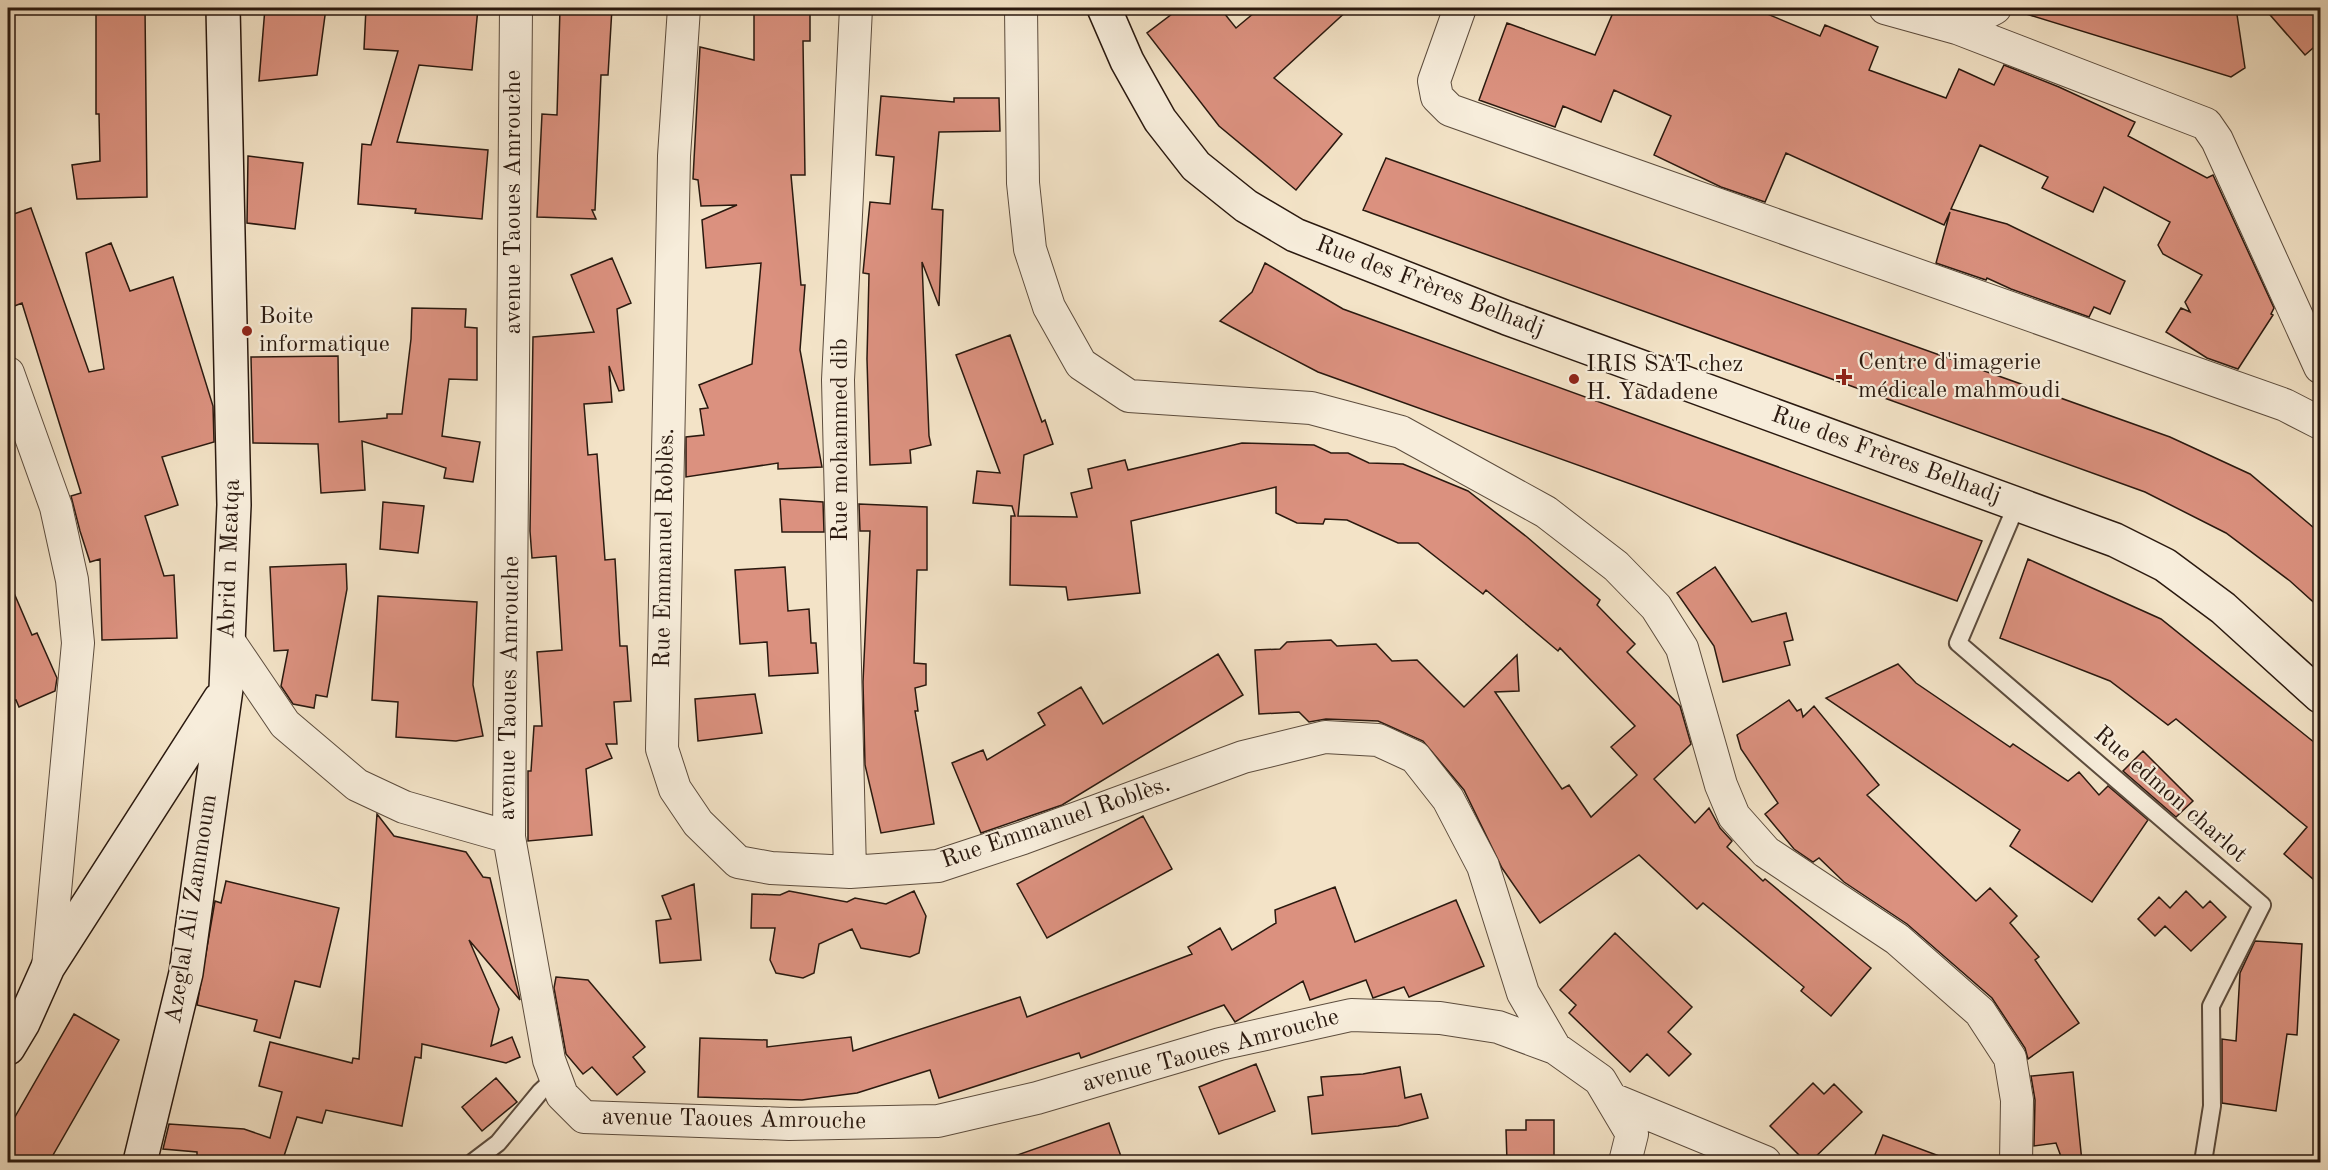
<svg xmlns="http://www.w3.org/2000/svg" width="2328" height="1170" font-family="'Old Standard TT',serif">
<rect width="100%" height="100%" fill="#f3e3c7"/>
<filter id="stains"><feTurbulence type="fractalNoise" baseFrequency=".00333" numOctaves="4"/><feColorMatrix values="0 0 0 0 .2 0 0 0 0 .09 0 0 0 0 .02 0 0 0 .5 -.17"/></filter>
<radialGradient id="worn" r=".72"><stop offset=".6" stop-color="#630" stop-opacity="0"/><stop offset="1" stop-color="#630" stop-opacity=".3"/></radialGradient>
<path fill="#db917f" stroke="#2a190f" stroke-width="1.5" d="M 96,8 L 145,8 L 147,197 L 77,199 L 72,165 L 100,161 L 99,114 L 96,114 Z
M 265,8 L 326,8 L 317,75 L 259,81 Z
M 366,8 L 478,8 L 472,70 L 419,65 L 397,142 L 488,150 L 482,219 L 415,213 L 416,209 L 358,204 L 362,144 L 371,145 L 398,51 L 364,49 Z
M 560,8 L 612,8 L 608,75 L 601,75 L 595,210 L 592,210 L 596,219 L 537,217 L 542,114 L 557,115 Z
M 754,8 L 810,8 L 810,41 L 803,41 L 805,175 L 791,175 L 801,285 L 805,285 L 800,350 L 822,467 L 778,469 L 778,463 L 686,477 L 686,437 L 704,435 L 700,409 L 708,408 L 699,385 L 752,364 L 761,263 L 706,268 L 702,220 L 737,205 L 701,206 L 698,180 L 693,179 L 700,47 L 754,60 Z
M 1180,8 L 1220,8 L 1236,28 L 1260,8 L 1350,8 L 1274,78 L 1342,134 L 1296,190 L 1219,126 L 1147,33 Z
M 1615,8 L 1753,8 L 1820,36 L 1825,25 L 1878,47 L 1869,70 L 1946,98 L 1959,69 L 1994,85 L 2004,65 L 2059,87 L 2135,122 L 2128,136 L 2207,178 L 2213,175 L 2274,308 L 2271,314 L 2273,315 L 2238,369 L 2207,358 L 2166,332 L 2181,308 L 2190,312 L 2185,302 L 2202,275 L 2163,254 L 2158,245 L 2170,222 L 2104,187 L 2093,212 L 2042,188 L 2048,177 L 1980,145 L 1951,209 L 2007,224 L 2125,281 L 2110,314 L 2094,307 L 2089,317 L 2011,289 L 1987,278 L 1986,280 L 1936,263 L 1950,212 L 1944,225 L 1786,153 L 1765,202 L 1721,187 L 1654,155 L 1671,116 L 1614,90 L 1601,122 L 1563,106 L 1555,127 L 1479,100 L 1507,23 L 1595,55 Z
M 2024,8 L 2236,8 L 2245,68 L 2231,77 L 2023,13 Z
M 2264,8 L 2320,8 L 2320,42 L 2305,55 Z
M 881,96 L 954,102 L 954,98 L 999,98 L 1000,131 L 939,132 L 932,209 L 943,210 L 939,306 L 922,262 L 929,436 L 931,445 L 910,450 L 911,463 L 870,465 L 867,359 L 869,274 L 863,273 L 870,202 L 890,204 L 894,157 L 876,155 Z
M 248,156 L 303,163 L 295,229 L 247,223 Z
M 1386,158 L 2170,437 L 2250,474 L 2320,533 L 2320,608 L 2290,581 L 2226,533 L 2145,492 L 1363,210 Z
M 31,208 L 89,372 L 104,369 L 86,253 L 111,243 L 130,291 L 173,277 L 213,406 L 214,442 L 162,457 L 178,505 L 145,516 L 164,576 L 174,575 L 177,638 L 102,640 L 100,559 L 90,562 L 80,531 L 71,496 L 81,493 L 22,303 L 12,307 L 8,294 L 8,216 Z
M 612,258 L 631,303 L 617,309 L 624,390 L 619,391 L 609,366 L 612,402 L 584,404 L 588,455 L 597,454 L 605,560 L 615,559 L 620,646 L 627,646 L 631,701 L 614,702 L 617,744 L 606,744 L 612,758 L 586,769 L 592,835 L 528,841 L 528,771 L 531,771 L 534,726 L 542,726 L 537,652 L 562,650 L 556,556 L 532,558 L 530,531 L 533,337 L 594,332 L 571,275 Z
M 1265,263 L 1343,309 L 1982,541 L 1957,601 L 1318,372 L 1220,321 L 1252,292 Z
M 412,308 L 466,309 L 465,327 L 477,328 L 477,380 L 449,379 L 442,436 L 480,442 L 473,482 L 444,478 L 446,468 L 362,441 L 365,490 L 321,493 L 318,444 L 253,443 L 251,357 L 338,356 L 339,422 L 387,418 L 387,414 L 402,414 L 411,339 Z
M 1010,335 L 1042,422 L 1045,420 L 1053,444 L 1024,455 L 1018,516 L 1077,517 L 1071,493 L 1092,488 L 1088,469 L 1125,460 L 1128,470 L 1242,443 L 1314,445 L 1331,453 L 1348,453 L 1369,463 L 1403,464 L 1468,491 L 1527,537 L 1600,600 L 1597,605 L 1635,644 L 1627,652 L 1680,706 L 1691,744 L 1654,779 L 1695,823 L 1709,808 L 1720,828 L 1732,841 L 1727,847 L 1763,881 L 1765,879 L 1871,968 L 1831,1016 L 1801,991 L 1804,987 L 1703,903 L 1697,909 L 1639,855 L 1540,923 L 1502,868 L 1464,790 L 1423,741 L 1378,721 L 1326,719 L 1309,722 L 1299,712 L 1259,714 L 1255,650 L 1280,649 L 1287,642 L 1331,640 L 1337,646 L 1376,644 L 1392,661 L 1417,660 L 1464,707 L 1517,655 L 1519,691 L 1495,692 L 1562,789 L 1569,785 L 1591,817 L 1637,775 L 1611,747 L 1635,726 L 1560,648 L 1558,651 L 1486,590 L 1483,594 L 1418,543 L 1398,543 L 1347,520 L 1325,519 L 1323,524 L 1297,523 L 1276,513 L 1276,487 L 1131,521 L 1140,593 L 1068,600 L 1066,587 L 1010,585 L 1011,516 L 1015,516 L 1012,506 L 973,503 L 977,471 L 1000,473 L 956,355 Z
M 780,499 L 823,502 L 824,532 L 782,532 Z
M 383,502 L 424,506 L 418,553 L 380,549 Z
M 859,504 L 927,507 L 927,570 L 917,570 L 914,663 L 926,664 L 926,685 L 915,688 L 918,711 L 915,711 L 934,824 L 881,833 L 865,765 L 863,682 L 870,531 L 860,531 Z
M 2028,559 L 2161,619 L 2320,747 L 2320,885 L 2284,854 L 2307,827 L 2176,719 L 2168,725 L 2110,681 L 2000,638 Z
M 346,564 L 347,589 L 327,697 L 316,695 L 314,708 L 293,704 L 281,686 L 288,650 L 274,651 L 270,567 Z
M 785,567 L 788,611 L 809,609 L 811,643 L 816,643 L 818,673 L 769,676 L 767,642 L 740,644 L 735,570 Z
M 1715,567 L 1752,622 L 1786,613 L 1793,640 L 1784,642 L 1790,665 L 1723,682 L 1714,646 L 1677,593 Z
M 8,579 L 32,635 L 37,633 L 57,678 L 55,691 L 19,707 L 16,700 L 8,703 Z
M 378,596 L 477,602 L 473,685 L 483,736 L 456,741 L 396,737 L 398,702 L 372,700 Z
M 1218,654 L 1243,695 L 1062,805 L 981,833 L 952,763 L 983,750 L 987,760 L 1045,725 L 1038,713 L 1081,687 L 1103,724 Z
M 1898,664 L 1916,683 L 2010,747 L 2013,744 L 2068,781 L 2079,772 L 2099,795 L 2108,786 L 2148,820 L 2092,902 L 2010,846 L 2020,830 L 1826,698 Z
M 755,694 L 762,733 L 698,741 L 695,699 Z
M 1789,700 L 1797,711 L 1801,709 L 1803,717 L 1814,706 L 1879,785 L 1867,795 L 1976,901 L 1990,888 L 2017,916 L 2010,923 L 2039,957 L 2035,960 L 2079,1023 L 2028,1059 L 2025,1048 L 1992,998 L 1907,924 L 1844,882 L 1819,858 L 1813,862 L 1794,849 L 1765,814 L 1778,803 L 1741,749 L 1737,735 Z
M 2143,751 L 2193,801 L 2176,817 L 2123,771 Z
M 377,814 L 394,836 L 466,852 L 483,877 L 490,878 L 520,1000 L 469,940 L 499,1009 L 491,1046 L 512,1037 L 520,1057 L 506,1063 L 422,1044 L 421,1058 L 415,1057 L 402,1126 L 326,1110 L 322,1123 L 297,1117 L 282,1162 L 197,1162 L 197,1152 L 163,1149 L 169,1124 L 244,1129 L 270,1138 L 282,1092 L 259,1086 L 270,1042 L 352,1063 L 353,1058 L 359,1059 Z
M 1143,816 L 1172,869 L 1047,938 L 1017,884 Z
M 226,881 L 339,908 L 320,987 L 295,981 L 280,1038 L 254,1031 L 257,1020 L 197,1005 L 215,901 L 221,903 Z
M 694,884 L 701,960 L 660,963 L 656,921 L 671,919 L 662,896 Z
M 1335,887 L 1355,942 L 1456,900 L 1484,966 L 1409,997 L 1404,987 L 1373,998 L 1366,980 L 1310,1000 L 1303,981 L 1235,1022 L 1224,1005 L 1081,1058 L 1079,1053 L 939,1098 L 930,1070 L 857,1093 L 802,1100 L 698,1097 L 700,1038 L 767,1040 L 767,1047 L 851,1037 L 853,1051 L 1020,997 L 1027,1017 L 1192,954 L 1188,947 L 1220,928 L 1232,950 L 1276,923 L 1275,910 Z
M 789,891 L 847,902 L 855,898 L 886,904 L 914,891 L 926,916 L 919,953 L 910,957 L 861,948 L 852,929 L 819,944 L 814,973 L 803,978 L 776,973 L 770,960 L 775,928 L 751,928 L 752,894 L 780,895 Z
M 2186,891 L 2203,908 L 2210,901 L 2226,917 L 2191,951 L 2165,926 L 2155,936 L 2138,919 L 2159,897 L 2170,908 Z
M 1615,933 L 1692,1007 L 1668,1032 L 1691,1054 L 1669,1076 L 1647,1054 L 1630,1072 L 1569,1013 L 1576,1005 L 1560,990 Z
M 2255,941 L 2302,944 L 2297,1035 L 2287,1034 L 2276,1111 L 2222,1103 L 2222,1039 L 2236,1041 L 2240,973 Z
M 556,977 L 588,980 L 645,1047 L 633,1057 L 645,1072 L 617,1095 L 592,1067 L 583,1074 L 566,1054 L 554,988 Z
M 74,1014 L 119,1040 L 49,1162 L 8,1162 L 8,1129 Z
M 1256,1064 L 1275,1111 L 1219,1134 L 1199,1087 Z
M 1400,1067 L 1405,1098 L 1421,1094 L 1428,1118 L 1398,1126 L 1312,1134 L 1308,1097 L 1323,1095 L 1321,1077 L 1363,1074 Z
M 2073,1072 L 2082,1162 L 2063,1162 L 2056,1143 L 2034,1146 L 2035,1100 L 2031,1076 Z
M 496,1078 L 517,1102 L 482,1131 L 462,1107 Z
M 1813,1083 L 1824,1094 L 1834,1084 L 1862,1112 L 1810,1162 L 1806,1162 L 1770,1126 Z
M 1526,1120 L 1554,1120 L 1554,1162 L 1507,1162 L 1506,1130 L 1526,1130 Z
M 1109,1123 L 1123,1162 L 1007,1162 L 1006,1159 Z
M 1883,1135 L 1950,1160 L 1950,1162 L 1872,1162 Z"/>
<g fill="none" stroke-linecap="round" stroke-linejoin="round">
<g stroke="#5c4c3d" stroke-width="20">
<path id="lane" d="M 2017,504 L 1958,643 L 2262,905 L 2211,1006 L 2212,1106 L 2203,1162
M 473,1162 L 498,1143 L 540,1092 L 555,1078"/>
</g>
<g stroke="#5c4c3d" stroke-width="34">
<path id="street" d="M 516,8 L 509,837 L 549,1060 L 562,1095 L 584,1117 L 789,1124 L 938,1121 L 1037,1098 L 1220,1044 L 1351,1015 L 1440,1018 L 1498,1027 L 1555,1048 L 1600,1080 L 1632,1134 L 1625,1162
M 684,8 L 674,156 L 662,749 L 675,789 L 698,823 L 738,862 L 771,868 L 850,872 L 938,866 L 1023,838 L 1243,757 L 1325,737 L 1378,740 L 1415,757 L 1448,799 L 1483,866 L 1523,993 L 1555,1048
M 1021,8 L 1023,183 L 1030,249 L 1049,307 L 1081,364 L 1129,396 L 1311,408 L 1401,432 L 1546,512 L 1616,566 L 1656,607 L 1682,648 L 1721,785 L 1734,816 L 1766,852 L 1897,939 L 1980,1012 L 2010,1058 L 2017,1100 L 2016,1162
M 1460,8 L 1434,81 L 1437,97 L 1450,110 L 2285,405 L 2320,423
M 1885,8 L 1957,28 L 2206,124 L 2217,140 L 2320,367
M 1957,28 L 1995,8
M 8,373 L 56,507 L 72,580 L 78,643 L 48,967
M 228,640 L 285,724 L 357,785 L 404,807 L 509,837
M 850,872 L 838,380 L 856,8
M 1612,1099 L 1765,1162"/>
</g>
<g stroke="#2a190f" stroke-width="36">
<path id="secondary" d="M 1104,8 L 1127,61 L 1160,120 L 1196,166 L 1246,206 L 1295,235 L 1507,318 L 2115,540 L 2165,565 L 2223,608 L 2320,696
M 8,1048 L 23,1023 L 48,967 L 220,699
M 140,1162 L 186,973 L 226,689 L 234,505 L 223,8"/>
</g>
<use href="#lane" stroke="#f7eddb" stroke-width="16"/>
<use href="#street" stroke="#f7eddb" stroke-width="32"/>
<use href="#secondary" stroke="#f7eddb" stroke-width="33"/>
</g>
<g fill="#8f2418" stroke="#f7eddb" stroke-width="2">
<circle cx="247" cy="331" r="6"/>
<path d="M1841 368h6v6h6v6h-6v6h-6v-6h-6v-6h6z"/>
<circle cx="1574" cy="379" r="6"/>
</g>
<g text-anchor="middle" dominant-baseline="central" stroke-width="4.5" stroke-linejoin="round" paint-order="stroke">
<g font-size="24" fill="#2a190f" stroke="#f7eddb">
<text transform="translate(514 202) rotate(-90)">avenue Taoues Amrouche</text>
<text transform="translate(1430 287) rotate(21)">Rue des Frères Belhadj</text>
<text transform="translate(841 440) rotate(-90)">Rue mohammed dib</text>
<text transform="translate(1886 456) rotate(20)">Rue des Frères Belhadj</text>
<text transform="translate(665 548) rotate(-89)">Rue Emmanuel Roblès.</text>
<text transform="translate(230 559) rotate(-88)">Abrid n Mɛatqa</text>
<text transform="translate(510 688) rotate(-89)">avenue Taoues Amrouche</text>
<text transform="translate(2170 795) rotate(41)">Rue edmon charlot</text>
<text transform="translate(1056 823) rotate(-19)">Rue Emmanuel Roblès.</text>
<text transform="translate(192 909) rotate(-81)">Azeglal Ali Zammoum</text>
<text transform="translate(1211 1051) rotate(-15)">avenue Taoues Amrouche</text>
<text transform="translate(734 1120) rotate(1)">avenue Taoues Amrouche</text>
</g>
<g font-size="24" fill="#2a190f" stroke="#f7eddb" text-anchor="start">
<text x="259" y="317">Boite<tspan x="259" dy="28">informatique</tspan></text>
<text x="1858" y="363">Centre d'imagerie<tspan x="1858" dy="28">médicale mahmoudi</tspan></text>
<text x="1586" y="365">IRIS SAT chez<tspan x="1586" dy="28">H. Yadadene</tspan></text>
</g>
</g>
<rect width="2328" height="1170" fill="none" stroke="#f3e3c7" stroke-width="30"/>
<rect x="9" y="9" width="2310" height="1152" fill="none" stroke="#2a190f" stroke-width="3"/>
<rect x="15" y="15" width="2298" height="1140" fill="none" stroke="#2a190f" stroke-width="1.5"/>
<rect width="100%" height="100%" filter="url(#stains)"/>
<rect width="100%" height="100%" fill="url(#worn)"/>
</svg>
